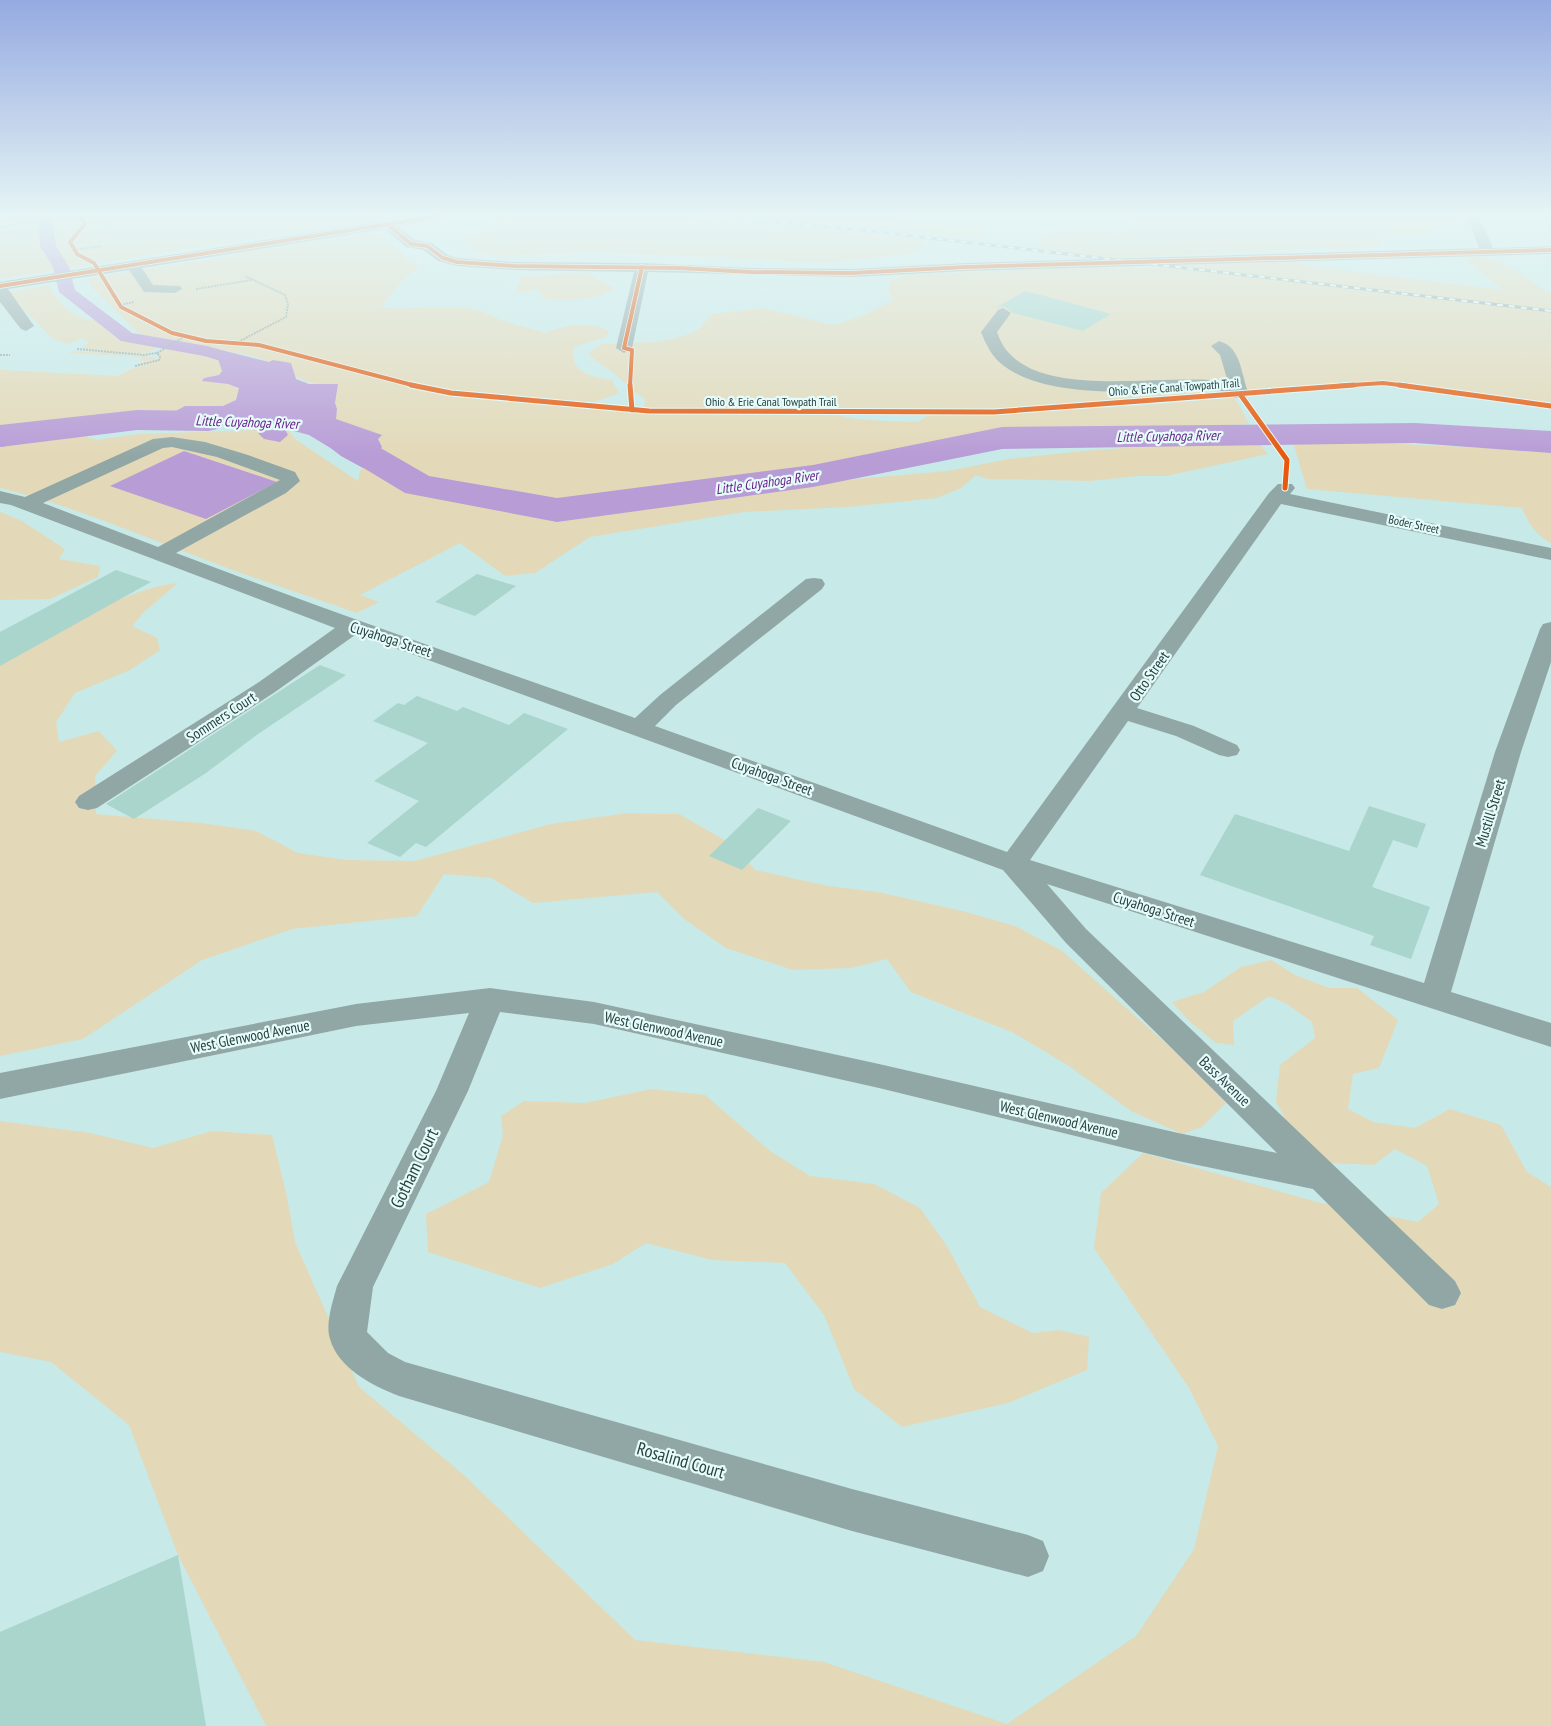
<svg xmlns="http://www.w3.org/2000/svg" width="1551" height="1726" font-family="'PT Sans Narrow',sans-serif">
<rect width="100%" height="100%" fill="#c7e9e8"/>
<path fill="#e3d9b8" d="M 25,216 L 29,216 L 26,219 L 33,218 L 34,216 L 397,216 L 0,279 L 0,218 Z
M 485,216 L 678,216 L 922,239 L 926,247 L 909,254 L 828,263 L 595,252 L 495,256 L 472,250 L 460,241 L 498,224 Z
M 727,216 L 897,216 L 898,220 C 912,220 924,222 938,224 C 953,226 967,226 983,229 L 987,237 L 964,238 L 842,224 Z
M 1129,216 L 1465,216 L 1466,217 L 1458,223 L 1433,224 L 1436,230 C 1417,240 1399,231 1382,237 L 1378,246 L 1345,250 L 1324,248 L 1097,259 C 1093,258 1087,255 1082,254 C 1064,254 1050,259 1035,247 L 1040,244 L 1041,234 L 1090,229 L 1124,233 L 1123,226 L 1133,221 Z
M 378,232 L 407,258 L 405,259 L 420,265 L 397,286 L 381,308 C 409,310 438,305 465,308 C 479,309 489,315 502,320 C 517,326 530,327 545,333 C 561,325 594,321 609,331 L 607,336 L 574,347 C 568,373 592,377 612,380 L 619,393 C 605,398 588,408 575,399 L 569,405 L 635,412 L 835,415 L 857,419 L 885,421 L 917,422 L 928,416 L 1138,406 L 1228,398 L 1235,398 L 1249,424 L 1010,436 L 1018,437 L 1002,438 L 813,476 L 748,485 L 731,480 L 754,488 L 948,471 L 1008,459 L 1083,451 L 1255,439 L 1268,454 L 1166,476 L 1138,476 L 1090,481 L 987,479 L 976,475 L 961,488 L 937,498 L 848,507 L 744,512 L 590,537 L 535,573 L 505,576 L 460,543 L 360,595 L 379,602 L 357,613 C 303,594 249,577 196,556 C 131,532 68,504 0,488 L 0,445 L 81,435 L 97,440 L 138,434 L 287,429 L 295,439 L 358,481 L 360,471 L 382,447 L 335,419 L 337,409 L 334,402 L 338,384 C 300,387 298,374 268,362 C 253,355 237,353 222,350 L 218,359 L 223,371 L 219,375 L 204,378 L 203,381 L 228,384 L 239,388 L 236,400 L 223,406 L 185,406 L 170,414 L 137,420 L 0,436 L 0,370 L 119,376 C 129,369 142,365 155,361 L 141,361 L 139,360 L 142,357 L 67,353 L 74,351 L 107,353 L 81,348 L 89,343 L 82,338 L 69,344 L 53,339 L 8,293 L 48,285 C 57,299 69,316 87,319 C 99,321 109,319 122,325 L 123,331 L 159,341 L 160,347 L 146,353 L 112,354 L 156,357 L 156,361 L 160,357 L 157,353 L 177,342 L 139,334 L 89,284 L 90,278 L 237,255 L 248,250 L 269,249 Z
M 1482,256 L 1501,262 L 1551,294 L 1551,406 L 1383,383 L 1169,400 L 1027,408 L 827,411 L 644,409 L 645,399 C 633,392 625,382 614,373 C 604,366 596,362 588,353 L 602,344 L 653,342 L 674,339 L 697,331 L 712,314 L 764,308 L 833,325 L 862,316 L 892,301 L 888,289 L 890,281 L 906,275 L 1093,267 L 1163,268 L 1185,263 L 1286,259 L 1315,267 L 1503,290 L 1464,258 Z
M 586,273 L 615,288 C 598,302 566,300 545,299 L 536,289 L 521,293 L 516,291 L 521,276 Z
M 1292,439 L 1551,451 L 1551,543 C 1535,534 1529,524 1522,508 L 1307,489 Z
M 0,512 L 22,521 L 65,549 L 59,559 L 100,566 L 98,577 L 50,599 L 0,600 Z
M 178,583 L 144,612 L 132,626 L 157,638 L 160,650 L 130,670 L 75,693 L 56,722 L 59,742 L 99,731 L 117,751 L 95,776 L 96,814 L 201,823 L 256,831 L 298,853 L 346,860 L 415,861 L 551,824 L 627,813 L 679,814 L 733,845 L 755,870 L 828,886 L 878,892 L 962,911 L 1015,926 L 1062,951 L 1196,1070 L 1226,1103 L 1202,1127 L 1182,1134 L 1131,1111 L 1069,1066 L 1014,1033 L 911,992 L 887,959 L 851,968 L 793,970 L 726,948 L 684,919 L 657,892 L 533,903 L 491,878 L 444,874 L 417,916 L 292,929 L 202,960 L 83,1039 L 0,1056 L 0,665 C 50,637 122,588 178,583 Z
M 1271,960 L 1295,975 L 1329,988 L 1357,988 L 1398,1020 L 1379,1068 L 1353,1074 L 1348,1109 L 1373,1122 L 1415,1128 L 1450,1109 L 1501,1125 L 1527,1172 L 1551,1187 L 1551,1726 L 266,1726 L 178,1555 L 129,1425 L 51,1362 L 0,1352 L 0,1121 L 90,1133 L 153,1148 L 212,1131 L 272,1135 L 287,1197 L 295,1242 L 359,1387 L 465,1476 L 635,1640 L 824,1662 L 1007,1724 L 1136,1636 L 1194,1549 L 1218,1446 L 1189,1388 L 1094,1248 L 1101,1193 L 1143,1153 L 1317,1202 L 1418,1222 L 1439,1204 L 1427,1166 L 1395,1149 L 1374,1165 L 1331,1163 L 1293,1133 L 1276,1102 L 1280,1065 L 1315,1038 L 1312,1022 L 1287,1004 L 1269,996 L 1233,1021 L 1234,1045 L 1216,1043 L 1189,1021 L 1172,1002 L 1204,992 L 1241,967 Z
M 652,1089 L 705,1095 L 770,1151 L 810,1176 L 874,1184 L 920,1208 L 947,1246 L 980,1307 L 1033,1333 L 1059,1330 L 1089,1337 L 1087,1370 L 1008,1403 L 902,1427 L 854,1389 L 824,1315 L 785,1263 L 712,1260 L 646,1243 L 613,1264 L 540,1288 L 428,1252 L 426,1214 L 489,1182 L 503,1135 L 501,1116 L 524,1101 L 585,1103 Z"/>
<path fill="#b89cd6" d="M 221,350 L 269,362 L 273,360 L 291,363 L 296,379 L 309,384 L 338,384 L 335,403 L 337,409 L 336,419 L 382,435 L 378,439 L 382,447 L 363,468 L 341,456 L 313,434 L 281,425 L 259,423 L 202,423 L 157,426 L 108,430 L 0,447 L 0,436 L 137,420 L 170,414 L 185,406 L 223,406 L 236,400 L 239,388 L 228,384 L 202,381 L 204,378 L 219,375 L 222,371 L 218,359 Z
M 285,429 L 288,435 L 280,442 L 264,439 L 258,433 L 267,430 Z
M 184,451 L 277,482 L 206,519 L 110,486 Z"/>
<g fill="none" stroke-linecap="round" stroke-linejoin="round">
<path fill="#b89cd6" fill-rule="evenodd" d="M 38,216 L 52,216 L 56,246 L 69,267 L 75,290 L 132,333 L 207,346 L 268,363 L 270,367 L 268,371 L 261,373 L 204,356 L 121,341 L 59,292 L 53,267 L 40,246 Z"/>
<path fill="#b89cd6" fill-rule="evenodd" d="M 137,410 L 209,411 L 221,414 L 226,421 L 221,428 L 209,431 L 137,430 L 0,447 L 0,425 Z
M 306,414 L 332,420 L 429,476 L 557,498 L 813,465 L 1002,427 L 1415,423 L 1551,431 L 1551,453 L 1415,443 L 1002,449 L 813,487 L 557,522 L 405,493 L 309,435 L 294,431 L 289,424 L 294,417 Z"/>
</g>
<path fill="#a9d5cc" d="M 1025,291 L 1037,294 L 1111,314 L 1083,331 L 1013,313 L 1004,306 L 996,308 Z
M 116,570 L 151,582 L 0,666 L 0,632 Z
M 477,574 L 516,586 L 475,616 L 435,602 Z
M 320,665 L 346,675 L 258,734 L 206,773 L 134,819 L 106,804 Z
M 417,696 L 457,711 L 463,707 L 509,725 L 524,713 L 568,729 L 426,847 L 416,843 L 400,857 L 367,843 L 419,801 L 374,781 L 428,743 L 373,721 L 398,703 L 404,705 Z
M 1369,806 L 1426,824 L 1417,848 L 1393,840 L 1372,887 L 1430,907 L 1411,959 L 1370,945 L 1374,936 L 1200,875 L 1235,814 L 1349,851 Z
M 758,808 L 791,821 L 742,870 L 709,856 Z
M 178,1555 L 206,1726 L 0,1726 L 0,1632 Z"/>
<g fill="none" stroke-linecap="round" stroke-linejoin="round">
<path stroke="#97adac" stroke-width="2" stroke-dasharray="2 1" stroke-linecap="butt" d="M 84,221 L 106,223 L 112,228
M 0,228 L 48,216
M 74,250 L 102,246
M 196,289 L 252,280
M 120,305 L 134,302
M 238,342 L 286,317 L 288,304 L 285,295 L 245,276
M 77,349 L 144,355 L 157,353
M 0,355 L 10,355
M 135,366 L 159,360 L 160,357 L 157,353 L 184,337"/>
<path fill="#91a7a6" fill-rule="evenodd" d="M 416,216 L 446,216 L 439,220 L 398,226 L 415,240 L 432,243 L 448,255 L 458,258 L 514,262 L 642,263 L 751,268 L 851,269 L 966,263 L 1479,248 L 1467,216 L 1479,216 L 1493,248 L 1551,246 L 1551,254 L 966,271 L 851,277 L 648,272 L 632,348 L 624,353 L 616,348 L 634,272 L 514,270 L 457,266 L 438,261 L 423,250 L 406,247 L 385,229 L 142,268 L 153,285 L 180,286 L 182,289 L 175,293 L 144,292 L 129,270 L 8,289 L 34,326 L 26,331 L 21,329 L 0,302 L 0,282 Z
M 1003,308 L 1011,313 L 997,332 C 1000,340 1004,349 1011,355 C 1054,399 1170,372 1228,382 L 1220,355 L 1211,346 L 1219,341 C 1242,347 1241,376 1249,394 L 1246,398 L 1234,398 L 1231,393 L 1221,391 C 1162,389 1053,403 1004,366 C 993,358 986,345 981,332 L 998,310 Z
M 172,437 L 205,442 L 248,455 L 295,472 L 300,481 L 286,493 L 176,553 C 328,611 482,664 635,718 L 660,695 L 806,579 L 814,578 L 822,579 L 825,584 L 822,589 L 676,705 L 655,726 L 1007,852 L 1269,493 L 1278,484 L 1292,484 L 1295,488 L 1290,494 L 1551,548 L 1551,560 L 1281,504 L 1137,708 L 1194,726 L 1237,745 L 1240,750 L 1237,755 L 1228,757 L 1219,755 L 1176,736 L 1128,721 L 1030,860 L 1424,983 L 1495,752 L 1540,629 L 1543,624 L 1551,622 L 1551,662 L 1521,752 L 1451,992 L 1551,1023 L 1551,1047 L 1047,884 L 1086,929 L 1455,1281 L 1461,1293 L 1455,1305 L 1442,1309 L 1429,1305 L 1313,1189 L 1178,1161 L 879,1088 L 594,1024 L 500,1012 L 468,1091 L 373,1287 L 367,1332 L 388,1353 L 405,1362 L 852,1489 L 1028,1535 L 1043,1541 L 1049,1556 L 1043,1571 L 1028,1577 L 852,1531 L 399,1396 C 373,1386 338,1368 330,1339 C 325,1324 333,1301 337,1286 L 436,1091 L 469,1013 L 356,1026 L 0,1099 L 0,1073 L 356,1004 L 490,988 L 594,1002 L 879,1064 L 1178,1133 L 1277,1153 L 1066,943 L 1003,870 L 409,653 L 355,635 L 275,692 L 97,808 L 88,810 L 79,808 L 75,802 L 79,796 L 259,682 L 335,628 L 11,505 L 0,503 L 0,491 L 25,497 L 153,439 ZM 172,447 L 217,457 L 280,480 L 158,547 L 43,503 L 163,448 Z"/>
<g stroke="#95acab" stroke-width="3">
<path id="rail" d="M 710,216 L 871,231 L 1551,311"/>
</g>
<use href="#rail" stroke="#e5fcfb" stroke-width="2" stroke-dasharray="6" stroke-linecap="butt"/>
<g stroke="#e5fcfb" stroke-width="5.5">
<path id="cycleway-far1" d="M 80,216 L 85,224 L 70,242 L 77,254 L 94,263 L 121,307 L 172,333 L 206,341 L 259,345 L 416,386
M 387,224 L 411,244 L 427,246 L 443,258 L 457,262 L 514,266 L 680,268 L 751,272 L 851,273 L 966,267 L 1551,250
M 0,286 L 439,216
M 630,386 L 632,350 L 624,348 L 642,267
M 1337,386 L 1383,383 L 1408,386"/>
</g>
<g stroke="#e5fcfb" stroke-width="7">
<path id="cycleway" d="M 411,385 L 451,393 L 649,411 L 994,412 L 1354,385
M 630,385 L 632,410
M 1399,385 L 1551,406
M 1240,394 L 1287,460 L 1285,488"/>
</g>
<use href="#cycleway-far1" stroke="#e8590c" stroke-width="4"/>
<use href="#cycleway" stroke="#e8590c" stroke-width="5"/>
</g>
<linearGradient id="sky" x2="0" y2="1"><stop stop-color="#95aae1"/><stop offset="0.47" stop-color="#e6f5f5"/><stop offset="1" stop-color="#e6f5f5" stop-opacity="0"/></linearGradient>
<rect width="1551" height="457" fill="url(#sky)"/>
<g text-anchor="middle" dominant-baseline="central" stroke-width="4.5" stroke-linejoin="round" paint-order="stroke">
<g font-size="12" fill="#284140" stroke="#e5fcfb">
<text transform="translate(1174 387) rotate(-4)">Ohio &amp; Erie Canal Towpath Trail</text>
<text x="771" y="401">Ohio &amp; Erie Canal Towpath Trail</text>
<text transform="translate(1414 524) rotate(12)">Boder Street</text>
</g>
<g font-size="14" font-style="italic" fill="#682288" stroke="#e5fcfb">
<text transform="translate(247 422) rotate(2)">Little Cuyahoga River</text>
<text transform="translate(1168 436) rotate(-1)">Little Cuyahoga River</text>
<text transform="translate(767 482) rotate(-8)">Little Cuyahoga River</text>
</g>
<g font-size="15" fill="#284140" stroke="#e5fcfb">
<text transform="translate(391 639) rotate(18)">Cuyahoga Street</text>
<text transform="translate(1149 676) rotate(-55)">Otto Street</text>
<text transform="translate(221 717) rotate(-33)">Sommers Court</text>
<text transform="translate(772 776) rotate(20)">Cuyahoga Street</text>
<text transform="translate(1490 813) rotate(-73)">Mustill Street</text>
<text transform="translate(1154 909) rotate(18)">Cuyahoga Street</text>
<text transform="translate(664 1029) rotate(12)">West Glenwood Avenue</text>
<text transform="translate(250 1036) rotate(-11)">West Glenwood Avenue</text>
<text transform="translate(1225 1081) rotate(44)">Bass Avenue</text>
<text transform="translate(1059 1119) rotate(13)">West Glenwood Avenue</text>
</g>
<g font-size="18" fill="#284140" stroke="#e5fcfb">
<text transform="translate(414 1168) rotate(-64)">Gotham Court</text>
<text transform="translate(681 1460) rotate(16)">Rosalind Court</text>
</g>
</g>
</svg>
